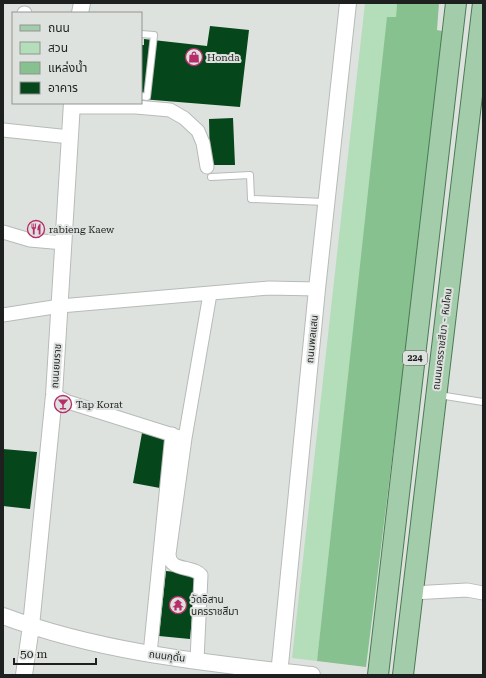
<svg xmlns="http://www.w3.org/2000/svg" width="486" height="678" font-family="'Roboto Serif','Noto Sans Thai',serif">
<rect width="100%" height="100%" fill="#dee2df"/>
<path fill="#b4ddb9" d="M 365,3 L 397,3 L 396,17 L 388,17 L 317,661 L 292,658 Z"/>
<path fill="#86c18f" d="M 397,3 L 439,3 L 437,30 L 442,31 L 445,35 L 366,667 L 317,661 L 387,17 L 396,17 Z"/>
<path fill="#05461b" d="M 210,26 L 249,30 L 240,107 L 141,99 L 141,45 L 144,45 L 144,39 L 207,46 Z
M 233,118 L 235,165 L 210,165 L 209,119 Z
M 142,433 L 170,438 L 160,488 L 133,483 Z
M 3,449 L 37,452 L 30,509 L 3,506 Z
M 166,571 L 196,574 L 190,639 L 159,636 Z"/>
<g fill="none" stroke-linecap="round" stroke-linejoin="round">
<g stroke="#b7bbb8" stroke-width="8">
<path id="service" d="M 141,34 L 154,35 L 147,97 L 141,96
M 211,177 L 250,175 L 251,199 L 325,202
M 439,395 L 483,402"/>
</g>
<g stroke="#b7bbb8" stroke-width="15">
<path id="minor" d="M 24,13 L 25,13
M 72,107 L 136,107 L 170,110 L 184,118 L 198,131 L 203,143 L 207,167
M 3,130 L 70,137
M 3,232 L 30,240 L 64,243
M 3,315 L 60,306 L 269,288 L 317,289
M 54,395 L 68,402 L 179,437
M 412,593 L 467,590 L 483,593
M 150,654 L 172,434
M 197,660 L 201,575 C 192,565 169,572 169,554 L 185,438 L 210,294"/>
</g>
<g stroke="#b7bbb8" stroke-width="18">
<path id="tertiary" d="M 80,13 L 82,3
M 3,616 C 102,653 208,663 312,675
M 24,675 L 31,626 L 54,395 L 72,103
M 279,675 L 317,289 L 348,3"/>
</g>
<g stroke="#4c7a54" stroke-width="22">
<path id="primary" d="M 378,675 L 456,3
M 403,675 L 483,3"/>
</g>
<use href="#service" stroke="#fff" stroke-width="6"/>
<use href="#minor" stroke="#fff" stroke-width="13"/>
<use href="#tertiary" stroke="#fff" stroke-width="16"/>
<use href="#primary" stroke="#a2ccaa" stroke-width="20"/>
</g>
<defs>
<g id="shop-ring" transform="scale(0.9)"><circle r="9.5" fill="#dee2df" stroke="#b72d6a" stroke-width="1.5"/><path d="M-5-2.5h2.3a2.7 3.5 0 0 1 5.4 0H5L5.5 6h-11ZM-1.5-2.5h3a1.5 2.3 0 0 0-3 0Z" fill="#b72d6a"/></g>
<g id="restaurant-ring" transform="scale(0.9)"><circle r="9.5" fill="#dee2df" stroke="#b72d6a" stroke-width="1.5"/><path d="M-5-6h1v4h1v-4h1v4h1v-4h1v5L-1.5 .5V6h-2V.5L-5-1ZM5-6V6H3V1.5H1.5Q1.5-4 5-6Z" fill="#b72d6a"/></g>
<g id="bar-ring" transform="scale(0.9)"><circle r="9.5" fill="#dee2df" stroke="#b72d6a" stroke-width="1.5"/><path d="M-6-5H6L.8 .8V4.5H3.5V6h-7V4.5H-.8V.8Z" fill="#b72d6a"/></g>
<g id="temple-ring" transform="scale(0.9)"><circle r="9.5" fill="#dee2df" stroke="#b72d6a" stroke-width="1.5"/><path d="M0-6L5-2H3V0L6.5 2.5H4V6H1.5V3h-3V6H-4V2.5H-6.5L-3 0V-2H-5Z" fill="#b72d6a"/></g>
</defs>
<g fill-rule="evenodd">
<use href="#shop-ring" x="194" y="57"/>
<use href="#restaurant-ring" x="36" y="229"/>
<use href="#bar-ring" x="63" y="404"/>
<use href="#temple-ring" x="178" y="605"/>
</g>
<g text-anchor="middle" dominant-baseline="central" stroke-width="4" stroke-linejoin="round" paint-order="stroke">
<rect fill="#dee2df" stroke="#585a59" stroke-width="1" x="403" y="351" width="24" height="14" rx="3"/>
<g font-size="9" font-weight="bold" fill="#1e201f">
<text x="415" y="358">224</text>
</g>
<g font-size="10" fill="#1e201f" stroke="#dee2df" text-anchor="start">
<text x="207" y="57">Honda</text>
<text x="49" y="229">rabieng Kaew</text>
<text x="76" y="404">Tap Korat</text>
<text x="191" y="599">วัดอิสาน<tspan x="191" dy="12">นครราชสีมา</tspan></text>
</g>
<g font-size="10" fill="#1e201f" stroke="#dee2df">
<text transform="translate(312 339) rotate(-84)">ถนนพลแสน</text>
<text transform="translate(442 339) rotate(-83)">ถนนนครราชสีมา - หินโคน</text>
<text transform="translate(56 366) rotate(-86)">ถนนยมราช</text>
<text transform="translate(167 656) rotate(7)">ถนนกุดั่น</text>
</g>
</g>
<rect width="486" height="678" fill="none" stroke="#1e201f" stroke-width="8"/>
<rect x="12" y="12" width="130" height="92" fill="#dee2df" stroke="#919492"/>
<rect x="20" y="25" width="20" height="6" fill="#a2ccaa" stroke="#919492"/>
<text x="48" y="32" font-size="12" fill="#1e201f">ถนน</text>
<rect x="20" y="42" width="20" height="12" fill="#b4ddb9" stroke="#919492"/>
<text x="48" y="52" font-size="12" fill="#1e201f">สวน</text>
<rect x="20" y="62" width="20" height="12" fill="#86c18f" stroke="#919492"/>
<text x="48" y="72" font-size="12" fill="#1e201f">แหล่งน้ำ</text>
<rect x="20" y="82" width="20" height="12" fill="#05461b" stroke="#919492"/>
<text x="48" y="92" font-size="12" fill="#1e201f">อาคาร</text>
<path d="M14 658v6h82v-6" fill="none" stroke="#1e201f" stroke-width="2"/>
<text x="20" y="658" font-size="12" fill="#1e201f" stroke="#dee2df" stroke-width="3" paint-order="stroke">50 m</text>
</svg>
